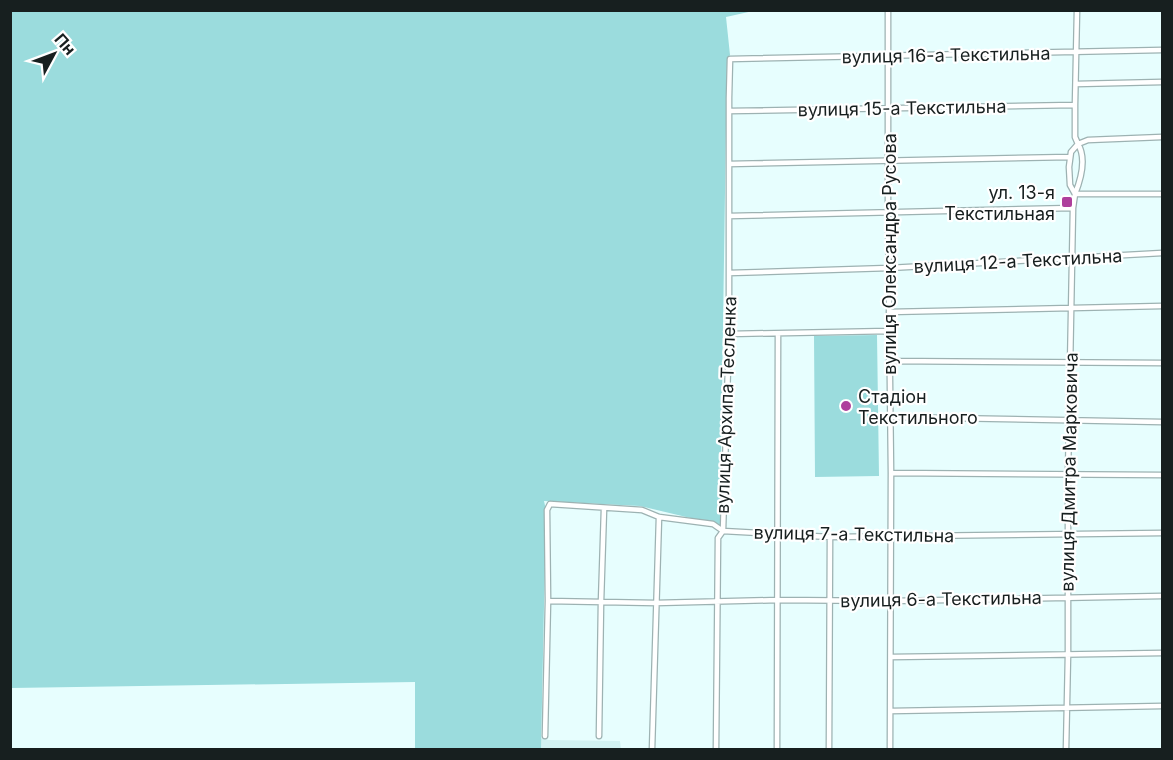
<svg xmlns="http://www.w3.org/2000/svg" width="1173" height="760" font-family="Inter,sans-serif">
<rect width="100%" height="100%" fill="#e7fefe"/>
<path fill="#d2f2f2" d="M 540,738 L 549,740 L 620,741 L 621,749 L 541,749 Z"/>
<path fill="#9bdcdd" d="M 10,11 L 753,11 L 726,17 L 730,55 L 727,59 L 720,525 L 640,506 L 544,501 L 546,510 L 541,749 L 415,749 L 415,682 L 11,688 Z
M 877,335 L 879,476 L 815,477 L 814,336 Z"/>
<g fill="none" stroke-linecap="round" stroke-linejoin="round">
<g stroke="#9db2b2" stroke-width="7">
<path id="street" d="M 888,10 L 888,212 L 891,473 L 890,750
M 1076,84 L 1162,82
M 729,111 L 1075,105
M 1162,137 L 1088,140 L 1078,144 C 1087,159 1081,179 1075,194 L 1162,194
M 729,164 L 1070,157
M 729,216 L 1073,208
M 729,273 L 889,268 L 1162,253
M 889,312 L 1162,306
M 729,334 L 889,331
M 889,361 L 1162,363
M 890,417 L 1162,422
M 891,473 L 1162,475
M 548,601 L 656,603 L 778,600 L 891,601 L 1162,596
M 891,657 L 1162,653
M 891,711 L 1162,706
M 545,736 L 548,601 L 547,510 L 550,504 L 642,510 L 659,517 L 713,524 L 723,531 L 830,537 L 1162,533
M 599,736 L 601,602 L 604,509
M 652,750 L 659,517
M 716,750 L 718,538 L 723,531 L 729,334 L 729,98 L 730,59 L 1162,50
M 777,750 L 778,334
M 829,750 L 830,537
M 1066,750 L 1068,654 L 1068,475 L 1073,208 L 1075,194 L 1070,185 L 1069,167 L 1071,152 L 1078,144 L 1075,137 L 1075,105 L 1077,10"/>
</g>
<use href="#street" stroke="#fff" stroke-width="4.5"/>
</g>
<g fill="#ae3f9c" stroke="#fff" stroke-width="2">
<rect x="1061" y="196" width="12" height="12" rx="3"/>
<circle cx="846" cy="406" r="6"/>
</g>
<g text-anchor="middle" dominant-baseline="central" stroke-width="4.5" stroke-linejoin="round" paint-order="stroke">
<g font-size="18" fill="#171f1f" stroke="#fff">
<text transform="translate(946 55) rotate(-1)">вулиця 16-а Текстильна</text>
<text transform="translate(902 108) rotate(-1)">вулиця 15-а Текстильна</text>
<text transform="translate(889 254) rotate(-90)">вулиця Олександра Русова</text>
<text transform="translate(1018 261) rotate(-3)">вулиця 12-а Текстильна</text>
<text transform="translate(726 405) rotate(-88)">вулиця Архипа Тесленка</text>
<text transform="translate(1069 472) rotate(-89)">вулиця Дмитра Марковича</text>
<text transform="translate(854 534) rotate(1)">вулиця 7-а Текстильна</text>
<text transform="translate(941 599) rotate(-1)">вулиця 6-а Текстильна</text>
</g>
<g font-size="18" fill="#171f1f" stroke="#fff" text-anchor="end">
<text x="1055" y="192">ул. 13-я<tspan x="1055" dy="21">Текстильная</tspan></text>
<text x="858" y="396" text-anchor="start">Стадіон<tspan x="858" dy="21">Текстильного</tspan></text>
</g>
</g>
<rect width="1173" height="760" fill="none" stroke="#171f1f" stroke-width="24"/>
<g transform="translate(54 54) rotate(49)" stroke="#ffffff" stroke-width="4.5" paint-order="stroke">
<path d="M0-4.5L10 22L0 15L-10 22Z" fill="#171f1f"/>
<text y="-9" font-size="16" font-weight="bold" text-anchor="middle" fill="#171f1f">Пн</text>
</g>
</svg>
